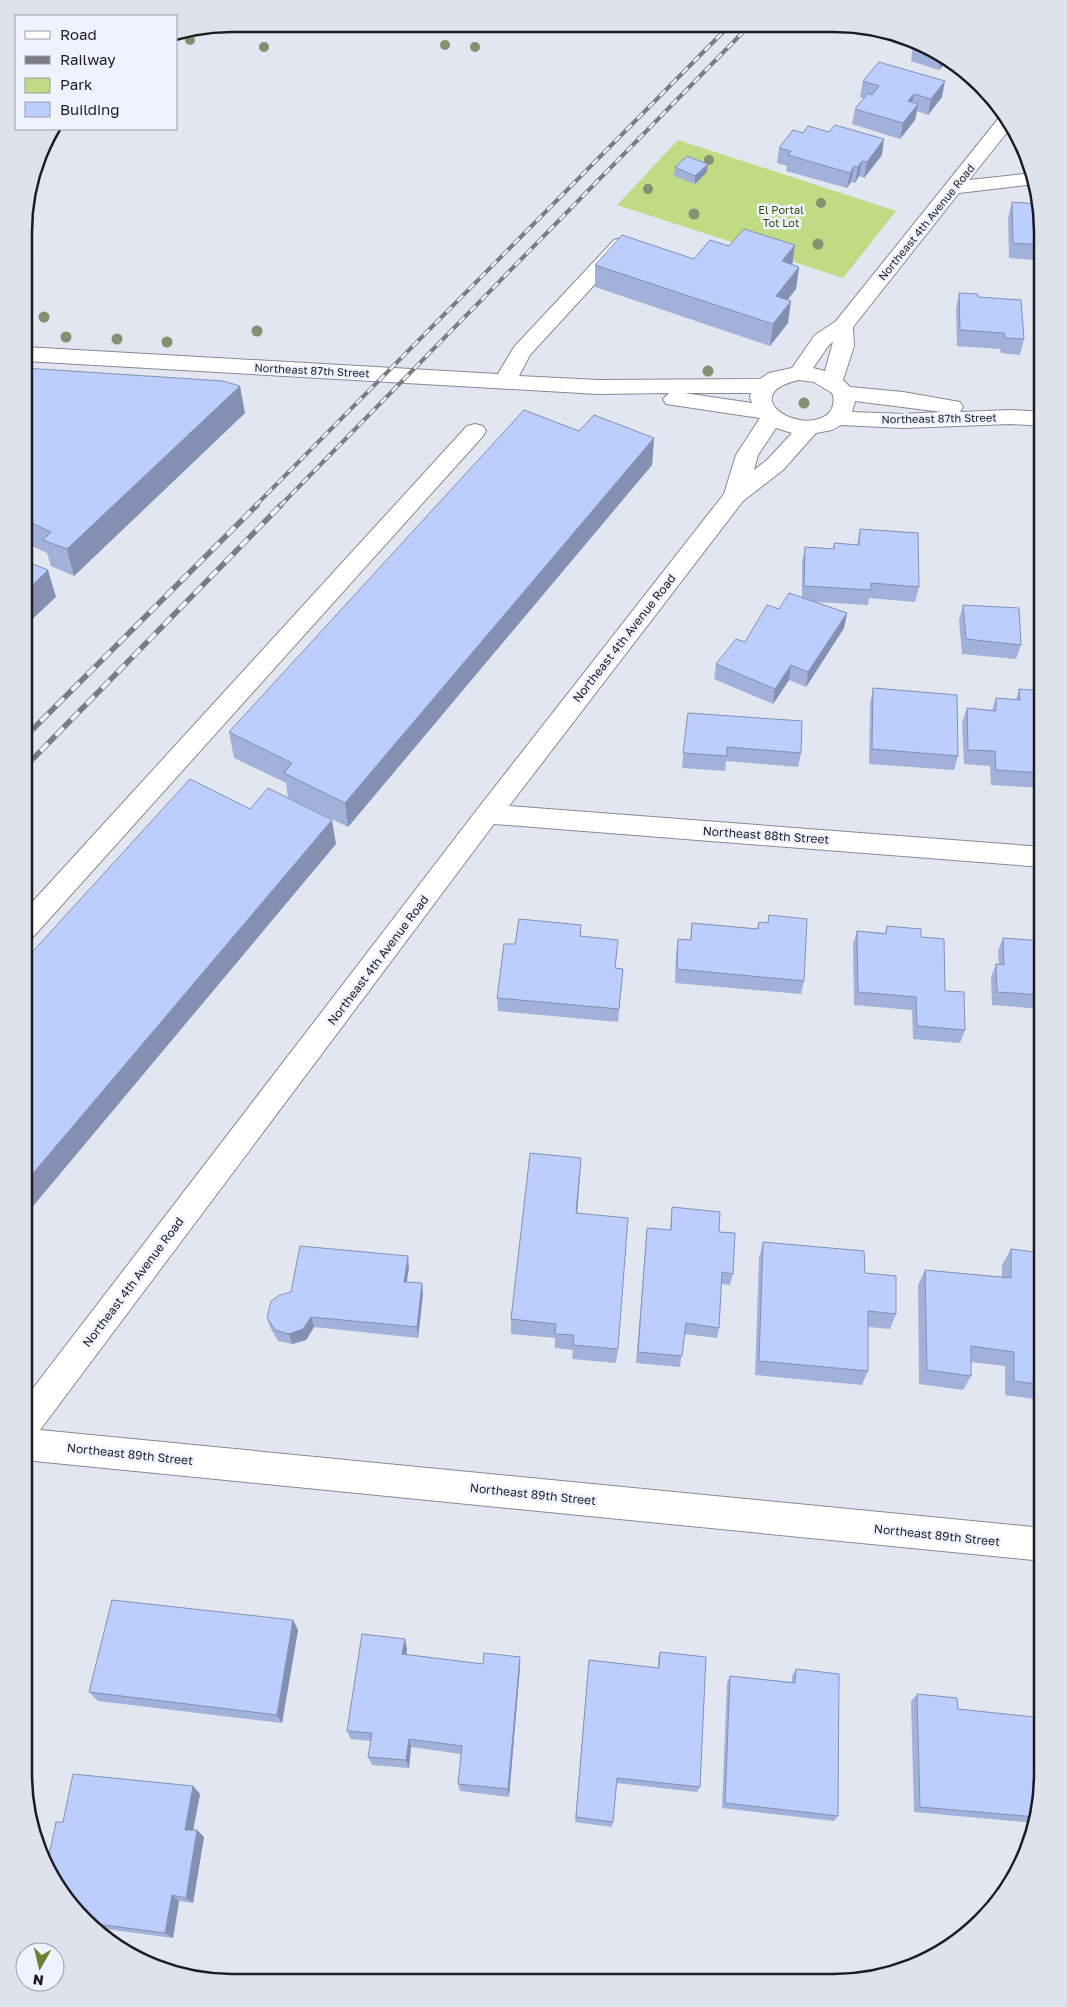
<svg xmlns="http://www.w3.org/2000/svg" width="1067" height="2007" font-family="'Golos Text',sans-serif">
<rect width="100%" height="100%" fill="#e2e6f1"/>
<path fill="#c1db85" d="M 678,140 L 896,211 L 843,278 L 617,205 Z"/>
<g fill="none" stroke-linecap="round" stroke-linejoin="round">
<g stroke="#868a94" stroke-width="2">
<path id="minor" d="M 1005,113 L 1012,126 L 969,180 L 1033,173 L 1035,184 L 959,193 L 853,327 L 854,346 L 843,380 L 850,387 L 903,392 L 960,402 L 963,407 L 960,412 L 1010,410 L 1043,412 L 1043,426 L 1010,424 L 904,428 L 841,425 L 832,430 L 816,433 L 783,470 L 743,501 L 509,806 L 1043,847 L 1043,867 L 494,824 L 40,1430 L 1043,1528 L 1043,1561 L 24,1460 L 24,1400 L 479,807 L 724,494 L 736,455 L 760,418 L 666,404 L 663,399 L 669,393 L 598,394 L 25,361 L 25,347 L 498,374 L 514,347 L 614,240 L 621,238 L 628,240 L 631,244 L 628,248 L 530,355 L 519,376 L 598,380 L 760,379 L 769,373 L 792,368 L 815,335 L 836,321 L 1002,114 ZM 833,342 L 825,371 L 813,368 L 829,345 ZM 799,380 L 814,382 L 832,393 C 835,399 834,408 828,414 C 798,437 736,394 799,380 ZM 684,393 L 751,393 L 750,397 L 752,403 ZM 855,401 L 942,412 L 904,414 L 852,412 ZM 776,428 L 792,433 L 767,460 L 754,470 L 758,455 Z
M 475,424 L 483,426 L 486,431 L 483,436 L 34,936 L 25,939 L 25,910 L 467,426 Z"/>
</g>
<use href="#minor" fill="#fff" fill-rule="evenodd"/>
<g stroke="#797c83" stroke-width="4">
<path id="rail-far1" d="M 255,506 L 728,27
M 280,506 L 748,27"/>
</g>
<g stroke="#797c83" stroke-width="5.5">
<path id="rail" d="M 25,737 L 257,505
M 25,767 L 281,505"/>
</g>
<use href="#rail-far1" stroke="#eff3ff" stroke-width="2.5" stroke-dasharray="8" stroke-linecap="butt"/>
<use href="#rail" stroke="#eff3ff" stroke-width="4" stroke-dasharray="11" stroke-linecap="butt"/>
</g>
<g fill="#869070">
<circle cx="190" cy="40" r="5"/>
<circle cx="445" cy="45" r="5"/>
<circle cx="264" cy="47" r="5"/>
<circle cx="475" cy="47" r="5"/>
<circle cx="709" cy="160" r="5"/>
<circle cx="648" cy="189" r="5"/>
<circle cx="821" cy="203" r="5"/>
<circle cx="694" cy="214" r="5.5"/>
<circle cx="818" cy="244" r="5.5"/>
<circle cx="44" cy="317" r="5.5"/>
<circle cx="257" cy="331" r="5.5"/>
<circle cx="66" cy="337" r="5.5"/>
<circle cx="117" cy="339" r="5.5"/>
<circle cx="167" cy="342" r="5.5"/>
<circle cx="708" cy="371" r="5.5"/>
<circle cx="804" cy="403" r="5.5"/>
</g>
<path fill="#a2b1da" d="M 913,45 L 926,45 L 948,60 L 939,70 L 911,61 Z
M 863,81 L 942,97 L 928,115 L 917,111 L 915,120 L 900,139 L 852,124 L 855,109 L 864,98 L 860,97 Z
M 779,148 L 882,155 L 864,178 L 859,176 L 855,183 L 851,182 L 847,188 L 786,171 L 787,166 L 777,163 Z
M 675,167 L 707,172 L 695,184 L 674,176 Z
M 1012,202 L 1043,233 L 1043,261 L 1009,258 L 1008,218 Z
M 694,259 L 792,265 L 799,267 L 796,289 L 787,300 L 788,323 L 770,346 L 595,287 L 595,265 Z
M 959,293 L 978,297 L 1024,339 L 1020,355 L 1001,353 L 1000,349 L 957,346 L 956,309 Z
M 25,368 L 245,413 L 74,576 L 51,566 L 47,553 L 25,543 Z
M 579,431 L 654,438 L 652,465 L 348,827 L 288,798 L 286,783 L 234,758 L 229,732 Z
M 860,529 L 919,587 L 915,602 L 869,598 L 868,605 L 816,602 L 847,613 L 844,628 L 806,687 L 789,680 L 773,704 L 714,679 L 716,664 L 745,642 L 779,609 L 802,597 L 802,563 L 805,547 L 833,549 L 834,543 L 857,545 Z
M 963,605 L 1021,645 L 1016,659 L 962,654 L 959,620 Z
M 873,688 L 958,756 L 954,770 L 869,764 L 870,703 Z
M 1019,689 L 1043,691 L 1043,788 L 991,785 L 990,766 L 964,764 L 962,723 L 967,708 L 992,710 L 996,698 L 1016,700 Z
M 688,713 L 801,753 L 798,767 L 726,761 L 725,771 L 682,768 Z
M 769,915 L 804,981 L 801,994 L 675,983 L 676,953 L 678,939 L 690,940 L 692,923 L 757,929 L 759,922 L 768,923 Z
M 581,925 L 581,936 L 617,953 L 615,968 L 623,969 L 618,1022 L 498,1011 L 497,998 L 515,944 Z
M 887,926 L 921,937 L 945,991 L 965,1030 L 960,1043 L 913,1039 L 912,1010 L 854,1005 L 853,944 L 857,931 L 885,933 Z
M 1003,938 L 1043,941 L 1043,1009 L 992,1005 L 991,977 L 996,964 L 999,964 L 998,951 Z
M 580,1175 L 577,1213 L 618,1349 L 616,1363 L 572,1359 L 573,1350 L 555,1348 L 555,1338 L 511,1334 L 511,1319 Z
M 672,1207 L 719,1232 L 733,1274 L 730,1285 L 721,1284 L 719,1328 L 717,1338 L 684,1334 L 680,1367 L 636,1363 L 647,1228 L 670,1230 Z
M 763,1242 L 865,1273 L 896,1314 L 890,1329 L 868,1327 L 868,1371 L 862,1385 L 755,1375 L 759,1258 Z
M 1011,1249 L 1043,1253 L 1043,1400 L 1005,1395 L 1005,1366 L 971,1362 L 971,1376 L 963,1390 L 919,1384 L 918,1285 L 925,1270 L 1002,1277 L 1002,1265 Z
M 409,1267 L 407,1282 L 422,1283 L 423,1294 L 418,1338 L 314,1327 L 306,1340 L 292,1344 L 278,1341 L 271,1329 L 267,1318 Z
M 293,1620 L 298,1630 L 282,1723 L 98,1701 L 89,1692 Z
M 407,1649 L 406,1655 L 483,1664 L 520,1667 L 509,1797 L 460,1791 L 458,1784 L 461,1754 L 411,1747 L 409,1768 L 372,1765 L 368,1757 L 371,1741 L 351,1739 L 347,1731 Z
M 660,1652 L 700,1787 L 697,1792 L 616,1783 L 613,1822 L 612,1827 L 575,1822 L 589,1660 L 658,1668 L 658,1659 Z
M 796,1669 L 838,1816 L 834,1821 L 722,1808 L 727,1683 L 730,1676 L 792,1682 L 792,1676 Z
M 917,1694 L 958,1709 L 1043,1788 L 1035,1823 L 914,1812 L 911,1701 Z
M 193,1786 L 200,1794 L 193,1830 L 197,1830 L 204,1837 L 193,1903 L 179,1901 L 173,1938 L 91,1927 L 59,1891 L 63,1822 Z"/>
<path fill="#8490b2" d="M 942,56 L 948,60 L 939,70 Z
M 945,81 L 942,97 L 928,115 L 931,99 Z
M 914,94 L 911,110 L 908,101 Z
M 918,104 L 915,120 L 900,139 L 903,123 Z
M 884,139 L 882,155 L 864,178 L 867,162 Z
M 862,161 L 859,176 L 855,183 L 858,167 Z
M 708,164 L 707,172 L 695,184 L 695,176 Z
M 854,166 L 851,182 L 847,188 L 850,173 Z
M 795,245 L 792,267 L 782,261 Z
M 799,267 L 796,289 L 773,318 L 776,296 Z
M 791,301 L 788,323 L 770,346 L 773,324 Z
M 240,386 L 245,413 L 74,576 L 67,549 Z
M 654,438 L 652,465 L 348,827 L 345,803 Z
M 48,570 L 56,597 L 25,626 L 25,592 Z
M 847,613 L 844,628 L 806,687 L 808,672 Z
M 791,665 L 789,680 L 773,704 L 775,689 Z
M 332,820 L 336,844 L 24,1217 L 24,1184 Z
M 581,1158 L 580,1175 L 576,1229 L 576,1213 Z
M 408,1256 L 409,1267 L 405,1292 L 404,1282 Z
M 422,1283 L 423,1294 L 418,1338 L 417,1327 Z
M 311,1317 L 314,1327 L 306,1340 L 292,1344 L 289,1334 Z
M 293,1620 L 298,1630 L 282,1723 L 277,1715 Z
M 405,1639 L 407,1649 L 405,1664 L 402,1654 Z
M 520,1657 L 520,1667 L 509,1797 L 508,1789 Z
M 409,1739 L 411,1747 L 409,1768 L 406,1760 Z
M 193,1786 L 200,1794 L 192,1836 L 185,1830 Z
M 197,1830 L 204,1837 L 193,1903 L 186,1898 Z
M 172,1895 L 179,1901 L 173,1938 L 165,1933 Z"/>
<path fill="#bccefe" stroke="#8490b2" d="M 916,42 L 926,45 L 938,53 L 913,45 Z
M 879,62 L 945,81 L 931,99 L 914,94 L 908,101 L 918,104 L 903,123 L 855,109 L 868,93 L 872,95 L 879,86 L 863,81 Z
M 835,125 L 884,139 L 867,162 L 862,161 L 858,167 L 854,166 L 850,173 L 788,155 L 791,151 L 779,148 L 793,130 L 803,133 L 808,126 L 829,132 Z
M 687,156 L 708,164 L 695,176 L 675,167 Z
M 1012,202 L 1039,204 L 1043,233 L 1043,245 L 1013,243 Z
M 744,229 L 795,245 L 782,261 L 799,267 L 776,296 L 791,301 L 773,324 L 595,265 L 622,235 L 694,259 L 710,240 L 729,246 Z
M 959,293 L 978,294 L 978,297 L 1021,300 L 1024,339 L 1005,338 L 1004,333 L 960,330 Z
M 25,368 L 223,381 L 240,386 L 67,549 L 43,540 L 51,532 L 25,520 Z
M 524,410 L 579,431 L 594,415 L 654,438 L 345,803 L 284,773 L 292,763 L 229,732 Z
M 860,529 L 918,533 L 919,587 L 871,583 L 871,590 L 804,586 L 805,547 L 834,549 L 834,543 L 859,545 Z
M 25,561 L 48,570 L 25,592 Z
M 789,593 L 847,613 L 808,672 L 791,665 L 775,689 L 716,664 L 736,639 L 745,642 L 767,605 L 779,609 Z
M 963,605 L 1019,608 L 1021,645 L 966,639 Z
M 873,688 L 957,695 L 958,756 L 872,749 Z
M 1019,689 L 1043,691 L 1043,773 L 996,770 L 995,751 L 968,750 L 967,708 L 996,711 L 996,698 L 1020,700 Z
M 688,713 L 802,721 L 801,753 L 727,747 L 727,756 L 683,753 Z
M 190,779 L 250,809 L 268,788 L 332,820 L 24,1184 L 25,960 Z
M 769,915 L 807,919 L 804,981 L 677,969 L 678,939 L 691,940 L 692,923 L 758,929 L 759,922 L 768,923 Z
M 519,919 L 581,925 L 580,936 L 618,940 L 615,968 L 623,969 L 619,1009 L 497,998 L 504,944 L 515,944 Z
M 887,926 L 921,929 L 921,937 L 944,939 L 945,991 L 964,992 L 965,1030 L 917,1026 L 916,997 L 858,992 L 857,931 L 886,934 Z
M 1003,938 L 1043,941 L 1043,995 L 997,992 L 996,964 L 1004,965 Z
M 530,1153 L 581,1158 L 576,1213 L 628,1218 L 618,1349 L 573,1345 L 574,1335 L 555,1334 L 556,1324 L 511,1319 Z
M 672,1207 L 720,1212 L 719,1232 L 735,1233 L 733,1274 L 722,1272 L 719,1328 L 686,1323 L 682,1356 L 638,1352 L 647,1228 L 671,1230 Z
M 763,1242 L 864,1251 L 865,1273 L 896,1276 L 896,1314 L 868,1311 L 868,1371 L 759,1361 Z
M 300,1246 L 408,1256 L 404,1282 L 422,1283 L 417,1327 L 311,1317 L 303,1329 L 289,1334 L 275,1330 L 267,1318 L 271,1301 L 280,1295 L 291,1292 Z
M 1011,1249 L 1043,1253 L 1043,1385 L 1014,1381 L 1014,1352 L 971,1346 L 971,1376 L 927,1370 L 925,1270 L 1011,1278 Z
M 112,1600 L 293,1620 L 277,1715 L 89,1692 Z
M 362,1634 L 405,1639 L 402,1654 L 483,1664 L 484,1653 L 520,1657 L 508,1789 L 458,1784 L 462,1746 L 409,1739 L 406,1760 L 368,1757 L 372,1733 L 347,1731 Z
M 660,1652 L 706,1657 L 700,1787 L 617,1778 L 613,1822 L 576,1817 L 589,1660 L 659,1668 Z
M 796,1669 L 839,1674 L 838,1816 L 725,1803 L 730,1676 L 795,1683 Z
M 917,1694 L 957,1698 L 958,1709 L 1043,1718 L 1043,1788 L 1036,1817 L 920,1807 Z
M 73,1774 L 193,1786 L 185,1830 L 197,1830 L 186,1898 L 172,1895 L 165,1933 L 88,1923 L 59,1891 L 47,1865 L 56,1822 L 63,1822 Z"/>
<g text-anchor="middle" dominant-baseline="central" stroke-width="5" stroke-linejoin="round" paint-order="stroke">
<g font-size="11" fill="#3a4906" stroke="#eff3ff">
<text x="781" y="209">El Portal<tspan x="781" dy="13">Tot Lot</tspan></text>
</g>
<g font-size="11" fill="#1a1c20" stroke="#eff3ff">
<text transform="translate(926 222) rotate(-51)">Northeast 4th Avenue Road</text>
<text transform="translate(312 370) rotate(3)">Northeast 87th Street</text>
<text transform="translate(939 418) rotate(-1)">Northeast 87th Street</text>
</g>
<g font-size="12" fill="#1a1c20" stroke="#eff3ff">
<text transform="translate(624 638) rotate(-52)">Northeast 4th Avenue Road</text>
<text transform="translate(766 835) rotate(4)">Northeast 88th Street</text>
<text transform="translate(378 960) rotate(-53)">Northeast 4th Avenue Road</text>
<text transform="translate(133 1282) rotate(-53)">Northeast 4th Avenue Road</text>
<text transform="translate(130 1454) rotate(6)">Northeast 89th Street</text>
<text transform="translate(533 1494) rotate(6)">Northeast 89th Street</text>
<text transform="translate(937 1535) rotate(6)">Northeast 89th Street</text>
</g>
</g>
<path d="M0 0H1067V2007H0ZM232 32H834A200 200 0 0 1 1034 232V1774A200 200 0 0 1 834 1974H232A200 200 0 0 1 32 1774V232A200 200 0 0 1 232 32Z" fill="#dee2ed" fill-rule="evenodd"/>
<path fill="none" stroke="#1a1c20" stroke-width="2.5" d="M232 32H834A200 200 0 0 1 1034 232V1774A200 200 0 0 1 834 1974H232A200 200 0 0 1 32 1774V232A200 200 0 0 1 232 32Z"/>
<rect x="15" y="15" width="162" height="115" fill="#eff3ff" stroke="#9a9da6"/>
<rect x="25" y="31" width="25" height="8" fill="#ffffff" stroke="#9a9da6"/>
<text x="60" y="40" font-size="15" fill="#1a1c20">Road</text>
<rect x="25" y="56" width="25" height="8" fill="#797c83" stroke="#9a9da6"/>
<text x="60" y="65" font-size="15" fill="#1a1c20">Railway</text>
<rect x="25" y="78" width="25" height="15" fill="#c1db85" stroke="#9a9da6"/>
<text x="60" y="90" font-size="15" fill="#1a1c20">Park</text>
<rect x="25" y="102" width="25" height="15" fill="#bccefe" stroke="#9a9da6"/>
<text x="60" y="115" font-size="15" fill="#1a1c20">Building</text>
<g transform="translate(40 1967) rotate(188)"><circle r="24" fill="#eff3ff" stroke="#9a9da6"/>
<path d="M0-4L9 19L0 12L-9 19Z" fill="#6b8031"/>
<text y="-8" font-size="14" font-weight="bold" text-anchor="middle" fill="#1a1c20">N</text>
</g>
</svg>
